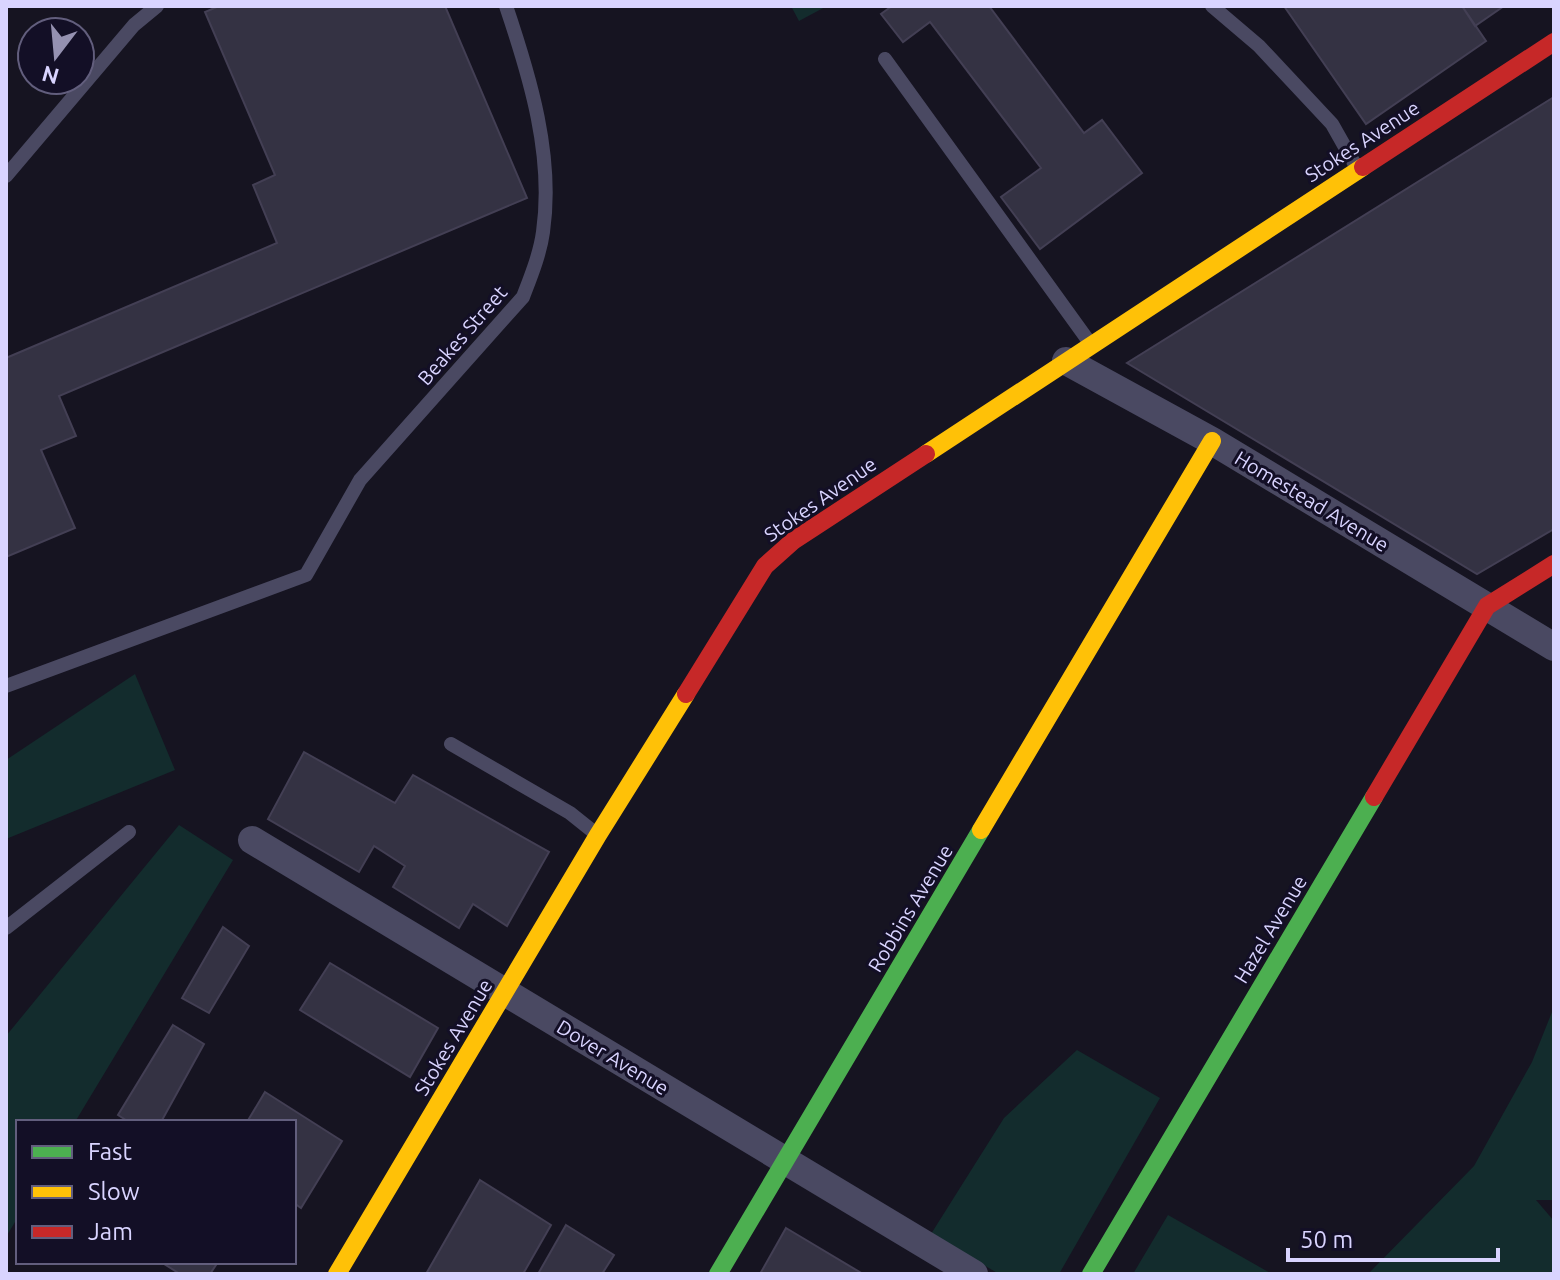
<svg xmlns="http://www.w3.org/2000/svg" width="1560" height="1280" font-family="Ubuntu,sans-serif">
<rect width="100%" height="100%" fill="#161421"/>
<path fill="#132c2d" d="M 791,6 L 827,6 L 799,21 Z
M 135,674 L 175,770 L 6,839 L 6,760 Z
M 179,825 L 233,860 L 75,1122 L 18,1122 L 18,1217 L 6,1237 L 6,1036 Z
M 1554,1007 L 1554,1200 L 1536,1200 L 1554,1221 L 1554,1274 L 1372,1274 L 1370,1272 L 1474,1166 L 1532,1062 Z
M 1077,1050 L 1160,1098 L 1059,1274 L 999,1274 L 931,1234 L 1004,1118 Z
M 1168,1215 L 1272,1274 L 1133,1274 Z"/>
<path fill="#343243" stroke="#433f54" stroke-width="2" d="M 219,6 L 445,6 L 527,198 L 59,396 L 76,436 L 41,450 L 75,528 L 6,557 L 6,358 L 277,243 L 253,185 L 275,175 L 205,12 Z
M 892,6 L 989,6 L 1084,133 L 1102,120 L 1142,173 L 1040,249 L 1001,197 L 1041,168 L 930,22 L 903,42 L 881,14 Z
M 1284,6 L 1462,6 L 1486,41 L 1366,124 Z
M 1462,6 L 1504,6 L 1475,26 Z
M 1554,97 L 1554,529 L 1477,574 L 1127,363 Z
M 304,752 L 395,803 L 413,775 L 549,852 L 507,926 L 473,904 L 459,928 L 393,887 L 405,866 L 374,846 L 359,872 L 268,819 Z
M 223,927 L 249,946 L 209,1013 L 182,998 Z
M 330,963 L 438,1028 L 410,1077 L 300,1010 Z
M 173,1025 L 204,1044 L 161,1122 L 129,1122 L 118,1115 Z
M 265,1092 L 342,1141 L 301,1208 L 294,1203 L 294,1122 L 247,1122 Z
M 480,1180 L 551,1225 L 523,1274 L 426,1274 Z
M 566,1225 L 614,1255 L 602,1274 L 538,1274 Z
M 786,1228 L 863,1274 L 760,1274 Z
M 161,1262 L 218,1262 L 210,1274 L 180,1274 Z"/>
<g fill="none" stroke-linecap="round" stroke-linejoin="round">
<path stroke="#4a4962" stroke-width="14" d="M 1212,6 L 1259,46 L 1332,124 L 1358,170
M 885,59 L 1090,343
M 6,176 L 134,25 L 157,6
M 6,686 L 306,575 L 360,480 L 523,297 C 531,276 540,254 543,232 C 554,156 530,77 506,6
M 451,744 L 570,813 L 595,833
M 6,928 L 129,832"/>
<path stroke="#4a4962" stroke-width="28" d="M 1066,361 L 1212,441 L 1554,647
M 252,840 L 974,1274"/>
<path stroke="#4caf50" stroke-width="18" d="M 718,1274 L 981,830
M 1091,1274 L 1374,797"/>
<path stroke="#ffc107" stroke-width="18" d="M 926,454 L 1363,167
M 981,830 L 1212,441
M 337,1274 L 598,835 L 686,694"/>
<path stroke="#c62828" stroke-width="18" d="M 1363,167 L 1554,42
M 686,694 L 765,566 L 793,541 L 926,454
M 1374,797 L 1487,606 L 1554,564"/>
</g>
<g text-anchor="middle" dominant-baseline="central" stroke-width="6" stroke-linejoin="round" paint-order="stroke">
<g font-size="20" fill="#d9d4ff" stroke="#130f26">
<text transform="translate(1362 141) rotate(-33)">Stokes Avenue</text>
<text transform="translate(462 335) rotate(-49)">Beakes Street</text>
<text transform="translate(820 499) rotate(-35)">Stokes Avenue</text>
<text transform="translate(1312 501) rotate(31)">Homestead Avenue</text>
<text transform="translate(910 908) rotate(-59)">Robbins Avenue</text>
<text transform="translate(1270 929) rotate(-59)">Hazel Avenue</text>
<text transform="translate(453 1037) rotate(-59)">Stokes Avenue</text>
<text transform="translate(613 1057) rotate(31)">Dover Avenue</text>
</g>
</g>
<rect width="1560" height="1280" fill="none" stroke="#d9d4ff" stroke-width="16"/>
<rect x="16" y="1120" width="280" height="144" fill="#130f26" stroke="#625e7d" stroke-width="2"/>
<rect x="32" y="1146" width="40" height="12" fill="#4caf50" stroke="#625e7d" stroke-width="2"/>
<text x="88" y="1160" font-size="24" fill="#d9d4ff">Fast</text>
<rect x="32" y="1186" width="40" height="12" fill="#ffc107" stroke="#625e7d" stroke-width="2"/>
<text x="88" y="1200" font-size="24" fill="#d9d4ff">Slow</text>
<rect x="32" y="1226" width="40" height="12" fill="#c62828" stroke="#625e7d" stroke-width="2"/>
<text x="88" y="1240" font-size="24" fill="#d9d4ff">Jam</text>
<g transform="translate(56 56) rotate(196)"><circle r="38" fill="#130f26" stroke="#625e7d" stroke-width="2"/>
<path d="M0-6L14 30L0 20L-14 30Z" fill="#9591b1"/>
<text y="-12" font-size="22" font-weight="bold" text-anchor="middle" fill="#d9d4ff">N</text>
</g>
<path d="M1288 1248v12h210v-12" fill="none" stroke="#d9d4ff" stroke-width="4"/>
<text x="1300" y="1248" font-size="24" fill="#d9d4ff" stroke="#130f26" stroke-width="6" paint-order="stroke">50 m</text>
</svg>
